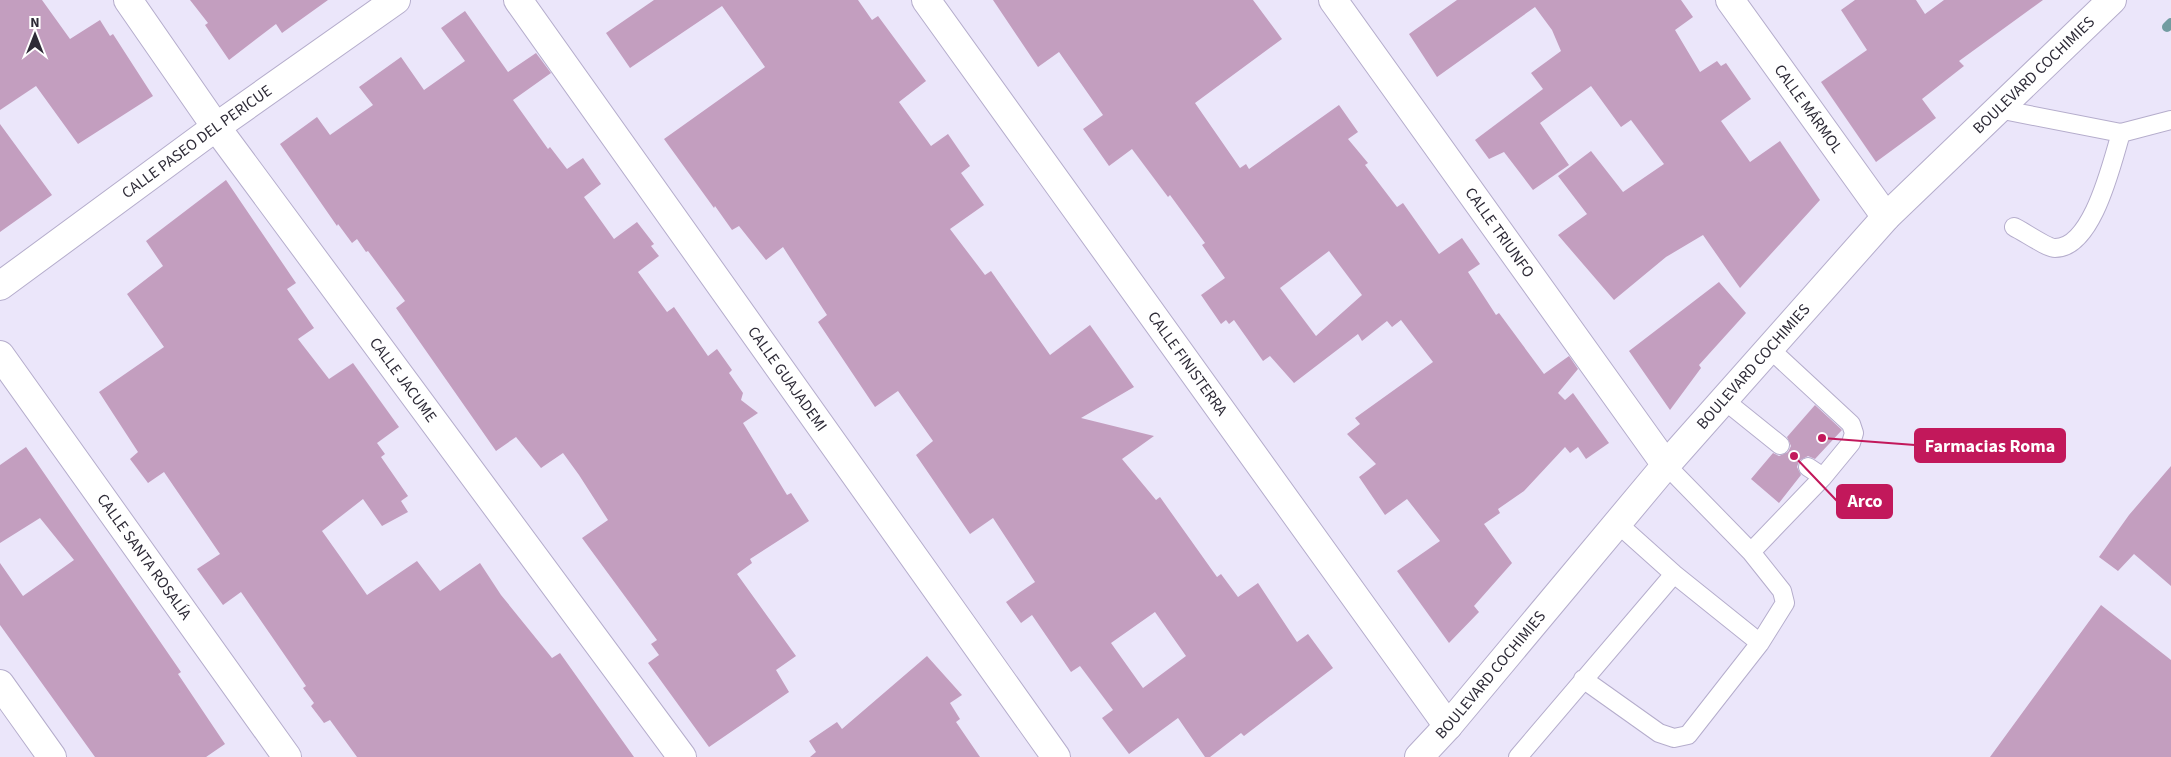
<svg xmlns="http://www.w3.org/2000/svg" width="2171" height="757" font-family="'Source Sans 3',sans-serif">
<rect width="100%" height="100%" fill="#ebe6fa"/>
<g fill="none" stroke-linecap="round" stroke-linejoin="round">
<path stroke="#729ca1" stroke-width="10" d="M 2167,27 L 2171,23"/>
</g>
<path fill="#c39ebf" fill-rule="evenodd" d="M 0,0 L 42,0 L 70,39 L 100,20 L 110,36 L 113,34 L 153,96 L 78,144 L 36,86 L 0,110 Z
M 190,0 L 328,0 L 282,33 L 276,24 L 229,60 L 205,25 L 208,23 Z
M 654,0 L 858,0 L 872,20 L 878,16 L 926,81 L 899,102 L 931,146 L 948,134 L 970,166 L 961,173 L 984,205 L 950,229 L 985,275 L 991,271 L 1050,355 L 1090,325 L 1134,387 L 1081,418 L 1154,436 L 1122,459 L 1156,500 L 1160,497 L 1217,577 L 1221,574 L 1238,597 L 1258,583 L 1297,642 L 1308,634 L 1333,668 L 1244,736 L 1241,733 L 1210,757 L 1205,757 L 1178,718 L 1129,754 L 1102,718 L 1113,710 L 1080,666 L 1071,672 L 1032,615 L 1021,623 L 1006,602 L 1035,582 L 993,518 L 970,534 L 916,455 L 933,441 L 898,391 L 875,407 L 818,322 L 827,315 L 783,247 L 766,260 L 739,226 L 732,230 L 715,206 L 714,208 L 664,139 L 765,67 L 722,6 L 630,68 L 606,33 ZM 1155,612 L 1186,656 L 1143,688 L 1111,643 Z
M 993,0 L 1253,0 L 1282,39 L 1195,103 L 1240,168 L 1246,164 L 1249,169 L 1339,105 L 1358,132 L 1348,139 L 1368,163 L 1365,165 L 1397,207 L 1403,203 L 1439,254 L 1462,238 L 1480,264 L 1468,272 L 1496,315 L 1499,313 L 1544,374 L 1569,356 L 1578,369 L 1558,393 L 1565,400 L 1573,393 L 1609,443 L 1586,459 L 1578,447 L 1570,453 L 1565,447 L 1524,491 L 1498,509 L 1500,513 L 1484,524 L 1512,563 L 1474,606 L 1479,612 L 1449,643 L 1397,571 L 1440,541 L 1407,499 L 1385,515 L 1359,477 L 1376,464 L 1347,434 L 1360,424 L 1355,418 L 1433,362 L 1401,320 L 1392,327 L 1387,321 L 1362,341 L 1358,334 L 1294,383 L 1270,356 L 1263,361 L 1234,320 L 1229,324 L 1226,320 L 1221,324 L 1201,295 L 1225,278 L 1202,245 L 1205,243 L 1170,195 L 1168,197 L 1132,149 L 1109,166 L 1083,129 L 1103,115 L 1059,52 L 1038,67 ZM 1329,251 L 1362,295 L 1316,336 L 1280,288 Z
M 1457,0 L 1681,0 L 1693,17 L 1675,30 L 1700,72 L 1717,61 L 1721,66 L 1726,63 L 1751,99 L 1721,121 L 1750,162 L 1780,141 L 1820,200 L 1740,288 L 1703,235 L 1666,257 L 1614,300 L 1558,235 L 1587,214 L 1558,176 L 1591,151 L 1623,192 L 1664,164 L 1631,120 L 1621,127 L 1591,86 L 1540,123 L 1569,165 L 1533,190 L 1504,152 L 1489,159 L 1475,140 L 1543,89 L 1531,73 L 1561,51 L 1552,30 L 1535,7 L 1437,77 L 1409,34 Z
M 1855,0 L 1916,0 L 1925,14 L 1944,0 L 2043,0 L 1959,61 L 1964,66 L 1922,99 L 1936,118 L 1876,162 L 1821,82 L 1867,50 L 1841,10 Z
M 465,11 L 508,72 L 536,53 L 551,73 L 513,100 L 548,149 L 550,147 L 567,169 L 583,158 L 601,184 L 584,197 L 614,239 L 637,222 L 654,244 L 651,246 L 659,256 L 638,272 L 667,312 L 674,307 L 708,356 L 717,349 L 732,370 L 729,373 L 743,393 L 741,400 L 758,413 L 743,423 L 787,495 L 791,493 L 809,521 L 750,559 L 752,563 L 737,574 L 796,656 L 776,670 L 789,692 L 709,747 L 648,663 L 659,655 L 651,644 L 657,640 L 582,538 L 608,520 L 579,475 L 563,453 L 541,468 L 516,437 L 496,451 L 396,308 L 405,301 L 368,251 L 366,252 L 357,239 L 352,243 L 338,224 L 337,226 L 280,144 L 317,117 L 330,135 L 373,105 L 359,87 L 401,57 L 424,90 L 465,61 L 441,28 Z
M 0,124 L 52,195 L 0,232 Z
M 226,180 L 296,283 L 287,289 L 314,328 L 298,339 L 329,379 L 353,363 L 399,427 L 377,443 L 385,454 L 381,457 L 408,496 L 401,501 L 408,512 L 382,526 L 363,499 L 322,531 L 344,562 L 367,595 L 417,561 L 440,591 L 480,563 L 501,595 L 552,658 L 560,653 L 634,757 L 357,757 L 330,720 L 324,723 L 311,706 L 314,703 L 303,688 L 306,686 L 241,592 L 223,605 L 197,569 L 220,554 L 164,472 L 148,483 L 130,459 L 138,452 L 99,392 L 164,347 L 127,294 L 163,266 L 146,241 Z
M 1719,282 L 1746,313 L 1699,365 L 1701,368 L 1670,410 L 1629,351 Z
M 1815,405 L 1842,430 L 1815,459 L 1808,456 L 1799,461 L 1797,467 L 1801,475 L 1779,503 L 1751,479 L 1773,453 L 1779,456 L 1788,452 L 1791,446 L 1787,437 Z
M 26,447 L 181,672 L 178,674 L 225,744 L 206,757 L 95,757 L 0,625 L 0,563 L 23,596 L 74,560 L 40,518 L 0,543 L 0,465 Z
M 2171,466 L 2171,586 L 2134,554 L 2118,571 L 2099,557 L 2129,515 Z
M 2101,605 L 2171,660 L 2171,757 L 1990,757 Z
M 927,656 L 962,695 L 950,703 L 960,719 L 956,722 L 980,757 L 810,757 L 816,752 L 809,741 L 837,722 L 842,729 Z"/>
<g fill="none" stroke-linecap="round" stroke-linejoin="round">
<g stroke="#b5adcc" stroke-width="20">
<path id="service" d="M 1998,109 L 2121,133 L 2171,120
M 2014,227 C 2023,231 2047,248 2055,248 C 2093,248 2112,162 2121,133
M 1724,400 L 1780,445
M 1666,465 L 1751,552 L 1823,477 L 1851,443 L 1854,433 L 1851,424 L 1770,349
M 1808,467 L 1823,477
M 1617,523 L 1674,574 L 1760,643
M 1583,679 L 1659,733 L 1674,738 L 1688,735 L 1760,643 L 1785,603 L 1782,591 L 1751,552
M 1518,757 L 1674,574"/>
</g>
<g stroke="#b5adcc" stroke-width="30">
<g id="minor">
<path id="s1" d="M 128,0 L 216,127 L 682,757"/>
<path id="s2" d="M 518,0 L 1056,757"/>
<path id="s3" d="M 926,0 L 1448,726"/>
<path id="s4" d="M 1333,0 L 1666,465"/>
<path id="s5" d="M 1730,0 L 1886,217"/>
<path id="s6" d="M 0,286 L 216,127 L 396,0"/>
<path id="s7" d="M 0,355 L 287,757"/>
<path d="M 0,684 L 52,757"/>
</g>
</g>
<g stroke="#b5adcc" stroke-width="30">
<g id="secondary">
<path id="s8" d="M 1419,757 L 1448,726 L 1666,465 L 1886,217 L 2112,0"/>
</g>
</g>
<use href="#service" stroke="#fff" stroke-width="18"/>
<use href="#minor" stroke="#fff" stroke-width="28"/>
<use href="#secondary" stroke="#fff" stroke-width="28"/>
</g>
<g text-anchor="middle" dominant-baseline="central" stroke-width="5" stroke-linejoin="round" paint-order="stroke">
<g font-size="16" fill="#2e2b37" stroke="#fff">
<text stroke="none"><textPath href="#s8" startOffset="919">BOULEVARD COCHIMIES</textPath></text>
<text stroke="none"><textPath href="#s5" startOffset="134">CALLE MÁRMOL</textPath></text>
<text stroke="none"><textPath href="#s6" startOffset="244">CALLE PASEO DEL PERICUE</textPath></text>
<text stroke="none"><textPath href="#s4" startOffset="286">CALLE TRIUNFO</textPath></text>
<text stroke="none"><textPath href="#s3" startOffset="448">CALLE FINISTERRA</textPath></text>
<text stroke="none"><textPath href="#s8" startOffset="514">BOULEVARD COCHIMIES</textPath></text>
<text stroke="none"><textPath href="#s2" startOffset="465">CALLE GUAJADEMI</textPath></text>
<text stroke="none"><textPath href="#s1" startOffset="469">CALLE JACUME</textPath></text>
<text stroke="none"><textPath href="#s7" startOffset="248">CALLE SANTA ROSALÍA</textPath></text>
<text stroke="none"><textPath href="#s8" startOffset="109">BOULEVARD COCHIMIES</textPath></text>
</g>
</g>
<path fill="none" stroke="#c2185b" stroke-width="2" d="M1822 438L1915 445M1794 456L1837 501"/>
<g fill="#c2185b" stroke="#fff" stroke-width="2">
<circle cx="1822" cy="438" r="5"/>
<circle cx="1794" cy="456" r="5"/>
</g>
<g fill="#c2185b" stroke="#c2185b" stroke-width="2">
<rect x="1915" y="429" width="150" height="33" rx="5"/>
<rect x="1837" y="485" width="55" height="33" rx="5"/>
</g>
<g font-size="18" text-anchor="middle" font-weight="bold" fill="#fff">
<text x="1990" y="452">Farmacias Roma</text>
<text x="1865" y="507">Arco</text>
</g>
<g transform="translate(35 35)" stroke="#ffffff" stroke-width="4" paint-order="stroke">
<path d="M0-4L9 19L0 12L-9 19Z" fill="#2e2b37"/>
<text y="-8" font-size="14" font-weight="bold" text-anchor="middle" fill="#2e2b37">N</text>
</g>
</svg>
